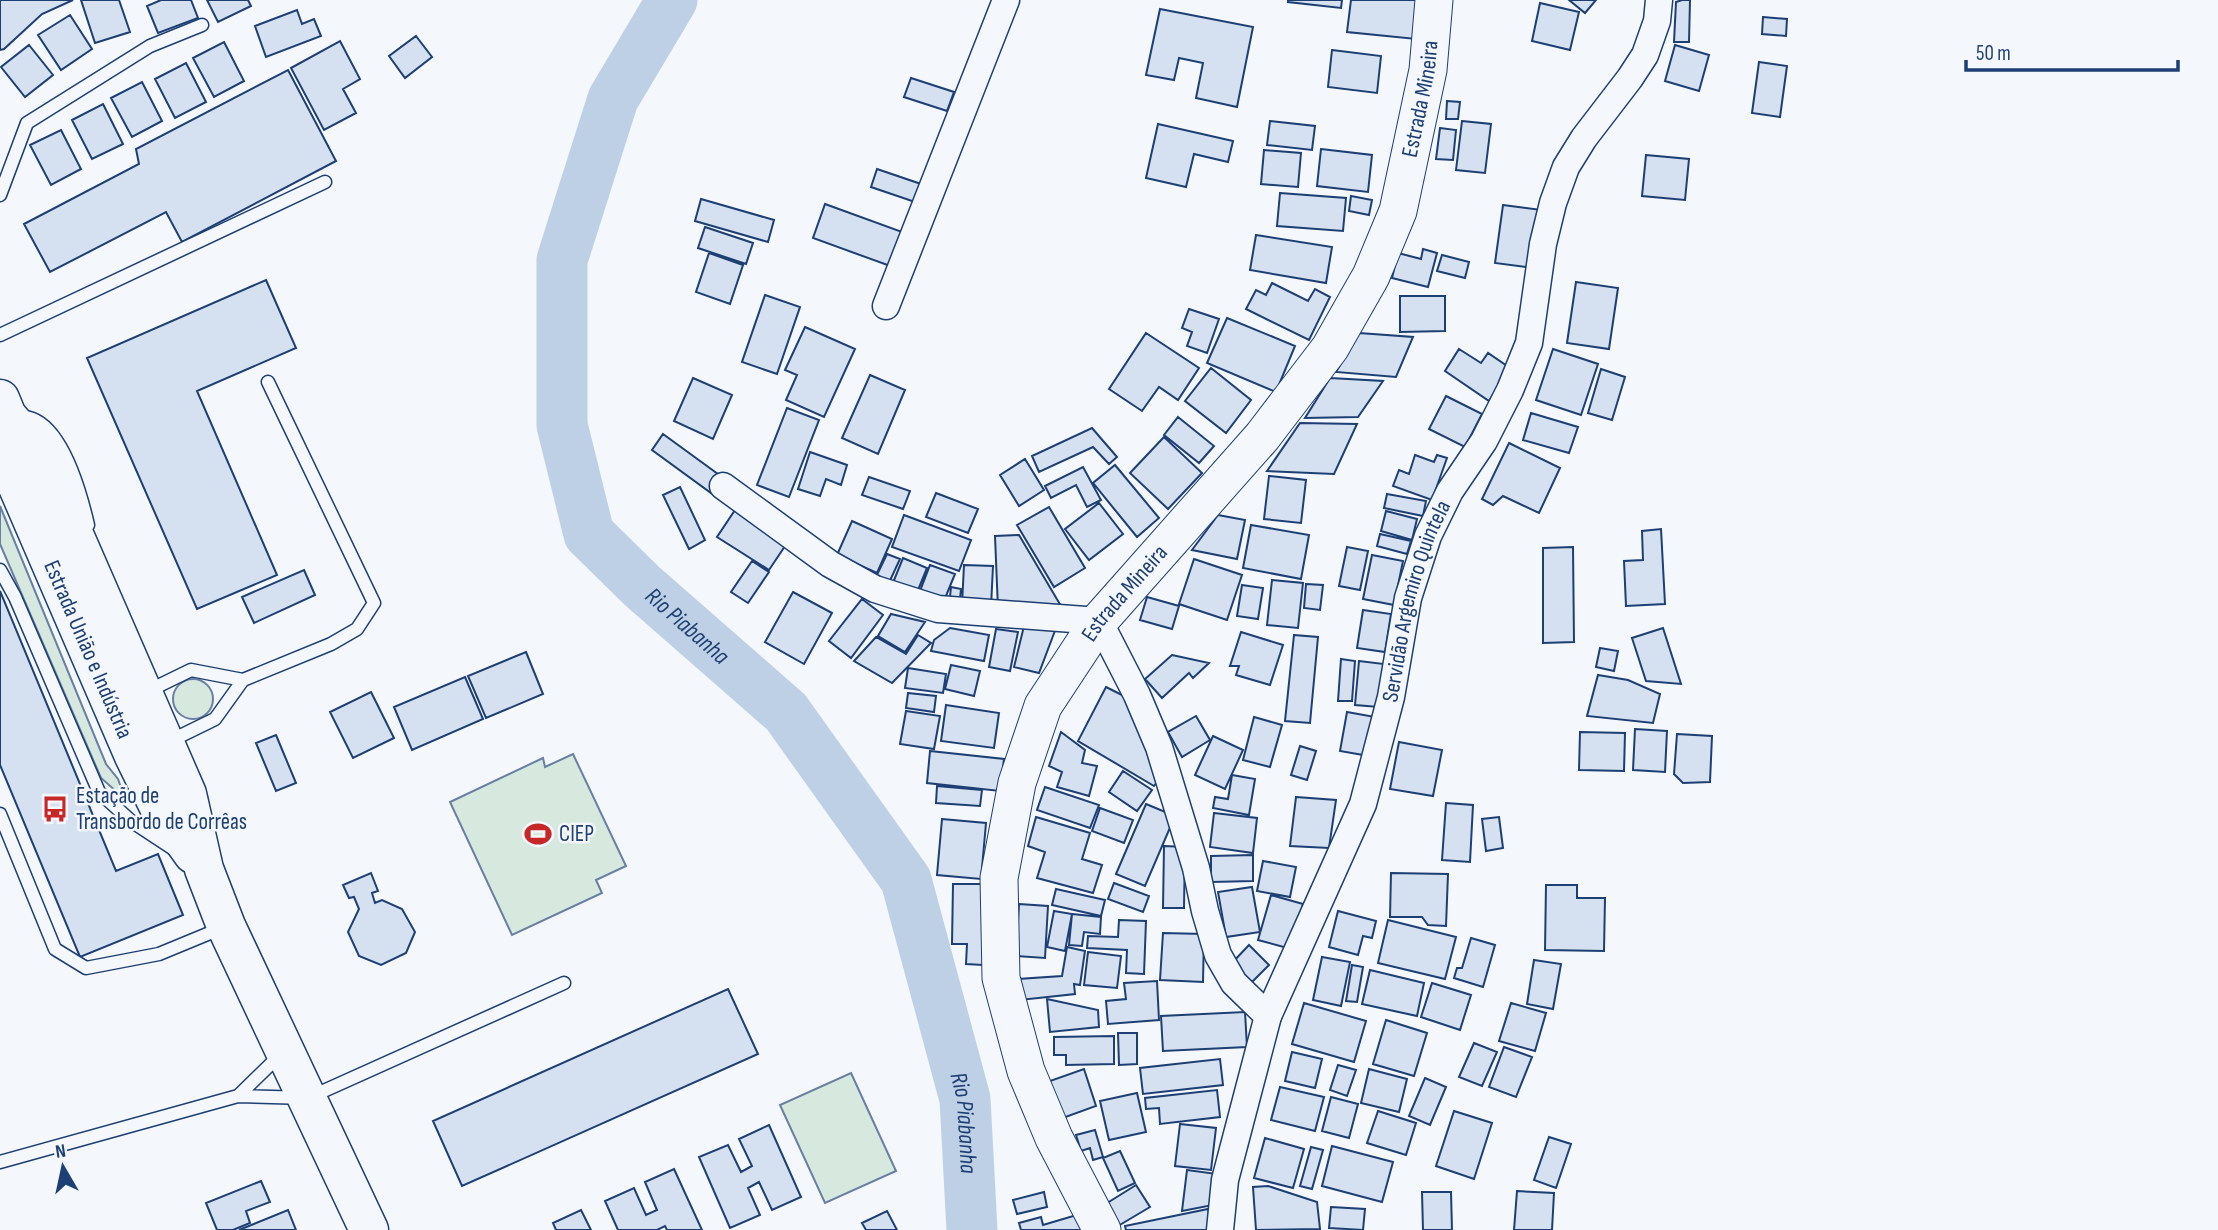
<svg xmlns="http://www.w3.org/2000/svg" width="2218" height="1230" font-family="'Sofia Sans Condensed',sans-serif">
<rect width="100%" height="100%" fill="#f4f7fb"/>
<path fill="#d7e8df" stroke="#687fa3" stroke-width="2" d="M 0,506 L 106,764 L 118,779 L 125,799 L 101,778 L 0,544 Z
M173 699a20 20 0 1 1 40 0a20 20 0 1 1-40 0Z
M 573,754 L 626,866 L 596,880 L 602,893 L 512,935 L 450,802 L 543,758 L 545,767 Z
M 851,1073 L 896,1171 L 825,1203 L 780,1105 Z"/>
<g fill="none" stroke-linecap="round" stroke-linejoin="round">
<path stroke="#bed0e5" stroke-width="51" id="s1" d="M 672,0 L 613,99 L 562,260 L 562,425 L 589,534 L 642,586 L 786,712 L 906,880 L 965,1099 L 972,1230"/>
</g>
<path fill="#d5e0f0" stroke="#1d3f73" stroke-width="2" d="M 0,0 L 73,0 L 42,14 L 4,49 L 0,50 Z
M 81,0 L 119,0 L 130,32 L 95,43 Z
M 161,0 L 191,0 L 198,18 L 158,33 L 147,6 Z
M 207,0 L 248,0 L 251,6 L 218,22 Z
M 1288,0 L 1342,0 L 1341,8 L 1288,2 Z
M 1351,0 L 1420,0 L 1416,39 L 1347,32 Z
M 1569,0 L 1596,0 L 1585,13 Z
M 1682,0 L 1690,0 L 1689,42 L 1674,42 L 1676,2 Z
M 1540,3 L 1579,12 L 1570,50 L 1532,41 Z
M 1160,9 L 1253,27 L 1237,107 L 1196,98 L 1203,63 L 1179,58 L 1174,80 L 1146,75 Z
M 297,10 L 302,24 L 314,19 L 321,36 L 266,57 L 255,26 Z
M 70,15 L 92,49 L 61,70 L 38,35 Z
M 1763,17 L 1787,19 L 1786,36 L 1762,34 Z
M 416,36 L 432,57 L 405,78 L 389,56 Z
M 340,41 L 360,79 L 343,89 L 356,113 L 324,130 L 291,68 Z
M 224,42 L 244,81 L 214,97 L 193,58 Z
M 29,45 L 53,75 L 25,97 L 1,67 Z
M 1675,45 L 1709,55 L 1699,91 L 1665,81 Z
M 1332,50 L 1381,56 L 1377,93 L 1328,87 Z
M 1759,62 L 1787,66 L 1780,117 L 1752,113 Z
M 186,63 L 206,102 L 175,118 L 155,79 Z
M 288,70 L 336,161 L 182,242 L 166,212 L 50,272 L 24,224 L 139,164 L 136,149 Z
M 911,78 L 954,92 L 947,111 L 904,97 Z
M 142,82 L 162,121 L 132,137 L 111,98 Z
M 1447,101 L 1460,102 L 1458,119 L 1446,119 Z
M 103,104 L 123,144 L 92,159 L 72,120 Z
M 1270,121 L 1315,126 L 1312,150 L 1267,145 Z
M 1462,121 L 1491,124 L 1485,173 L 1456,170 Z
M 1158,124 L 1233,141 L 1228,162 L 1194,154 L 1186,187 L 1146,178 Z
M 1440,128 L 1456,130 L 1453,160 L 1436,159 Z
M 61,130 L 81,169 L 51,185 L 30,145 Z
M 1321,149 L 1372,155 L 1368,192 L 1317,186 Z
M 1264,150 L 1301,153 L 1298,187 L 1261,184 Z
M 1646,155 L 1689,159 L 1685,200 L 1642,196 Z
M 877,169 L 921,184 L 915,202 L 871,187 Z
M 1280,193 L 1346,198 L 1343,231 L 1277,226 Z
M 1351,196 L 1372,200 L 1369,215 L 1349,211 Z
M 701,199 L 774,220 L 768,242 L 695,221 Z
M 825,204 L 905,233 L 893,267 L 813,238 Z
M 1503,205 L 1542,210 L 1533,268 L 1495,263 Z
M 705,227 L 753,243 L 746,264 L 698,248 Z
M 1256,235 L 1332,247 L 1326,283 L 1250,270 Z
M 1423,249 L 1437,253 L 1428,287 L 1392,278 L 1398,253 L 1421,259 Z
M 709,253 L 743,265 L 730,304 L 696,292 Z
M 1442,255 L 1469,262 L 1465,278 L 1437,271 Z
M 266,280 L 296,348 L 197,391 L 277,575 L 197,609 L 87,358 Z
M 1576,282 L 1618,288 L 1609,349 L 1567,343 Z
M 1272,283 L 1308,301 L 1315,289 L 1330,297 L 1309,340 L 1246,309 L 1256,290 L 1266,295 Z
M 765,295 L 800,307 L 777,374 L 742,362 Z
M 1400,296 L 1445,296 L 1445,331 L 1400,332 Z
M 1189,309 L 1219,319 L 1207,353 L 1187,346 L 1192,332 L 1182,328 Z
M 1227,318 L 1295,346 L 1276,392 L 1207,363 Z
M 805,327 L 855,349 L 824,417 L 786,400 L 797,375 L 785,370 Z
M 1146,333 L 1199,368 L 1178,400 L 1159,387 L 1142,411 L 1109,389 Z
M 1359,333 L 1413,337 L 1396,377 L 1336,372 Z
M 1459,349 L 1481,363 L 1488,353 L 1510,368 L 1489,401 L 1445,371 Z
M 1553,349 L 1598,364 L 1581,415 L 1536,400 Z
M 1211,368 L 1251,400 L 1226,433 L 1185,401 Z
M 1601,369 L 1625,377 L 1612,420 L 1588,413 Z
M 870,375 L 905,390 L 878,454 L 842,438 Z
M 693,378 L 732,395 L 713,439 L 674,421 Z
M 1330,378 L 1383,381 L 1358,417 L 1305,418 Z
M 1446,396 L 1482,414 L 1465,447 L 1429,429 Z
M 787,408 L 819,420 L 789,497 L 757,485 Z
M 1531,413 L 1578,427 L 1569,453 L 1523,440 Z
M 1178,417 L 1214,446 L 1199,463 L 1164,435 Z
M 1300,423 L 1357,424 L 1334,474 L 1267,471 Z
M 1092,428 L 1117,457 L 1109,464 L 1093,447 L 1039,472 L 1032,456 Z
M 663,434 L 722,477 L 711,493 L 652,450 Z
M 1164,437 L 1202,473 L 1168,509 L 1130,473 Z
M 1509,443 L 1560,468 L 1539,513 L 1503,496 L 1493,505 L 1482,499 Z
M 810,452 L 847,465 L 841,485 L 826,479 L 820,496 L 798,489 Z
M 1415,455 L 1434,462 L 1437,455 L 1447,458 L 1432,500 L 1393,486 L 1399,470 L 1409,474 Z
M 1025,459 L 1044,490 L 1019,506 L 1000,475 Z
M 1115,465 L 1159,518 L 1137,537 L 1093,483 Z
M 1083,467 L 1101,500 L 1087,507 L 1076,485 L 1051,498 L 1045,486 Z
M 1269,476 L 1306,480 L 1301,523 L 1264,519 Z
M 869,477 L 910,491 L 903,509 L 862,495 Z
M 680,487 L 705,540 L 689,549 L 663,495 Z
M 936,493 L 978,509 L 968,533 L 926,517 Z
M 1387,494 L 1426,501 L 1423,516 L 1384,508 Z
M 1099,503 L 1123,534 L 1089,560 L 1065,529 Z
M 737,507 L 789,540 L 769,570 L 717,537 Z
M 1049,507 L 1085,568 L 1054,587 L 1017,525 Z
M 1386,511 L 1417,519 L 1412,540 L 1381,531 Z
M 904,515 L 971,540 L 959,571 L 892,547 Z
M 1218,515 L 1245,520 L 1237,559 L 1192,550 Z
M 852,521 L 892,539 L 877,573 L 837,555 Z
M 1251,525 L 1309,535 L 1301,579 L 1243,568 Z
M 1661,529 L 1665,604 L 1626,606 L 1624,561 L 1643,560 L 1642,531 Z
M 1380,534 L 1411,541 L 1407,554 L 1377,546 Z
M 1019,535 L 1061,606 L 998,609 L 995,536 Z
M 1347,547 L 1368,551 L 1360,590 L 1339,586 Z
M 1573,547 L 1574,642 L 1543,643 L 1543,548 Z
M 887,554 L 900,559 L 887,587 L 874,581 Z
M 1372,555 L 1403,561 L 1394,605 L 1363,599 Z
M 903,558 L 927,568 L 914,600 L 890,590 Z
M 1194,559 L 1242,575 L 1227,620 L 1179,604 Z
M 752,561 L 769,572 L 748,603 L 731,592 Z
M 930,565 L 955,574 L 941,608 L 917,599 Z
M 964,565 L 993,566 L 991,607 L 962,605 Z
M 304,570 L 315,595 L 254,623 L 242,597 Z
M 1272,580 L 1303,583 L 1298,628 L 1267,625 Z
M 1306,584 L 1323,585 L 1320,610 L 1304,608 Z
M 1242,585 L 1263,588 L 1258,619 L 1237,616 Z
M 951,587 L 961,589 L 959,608 L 949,607 Z
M 0,591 L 116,871 L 158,854 L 183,915 L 80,957 L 0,765 Z
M 793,592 L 832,613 L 804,664 L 765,642 Z
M 1147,597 L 1179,606 L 1172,629 L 1140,620 Z
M 862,599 L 883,615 L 851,658 L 829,641 Z
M 1363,610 L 1391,614 L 1385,652 L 1357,648 Z
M 891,614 L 925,622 L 905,652 L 878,636 Z
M 1024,626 L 1056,628 L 1039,673 L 1014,667 Z
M 950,628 L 989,635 L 984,661 L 931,651 L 934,640 Z
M 1663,628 L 1681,684 L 1646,681 L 1632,638 Z
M 996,629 L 1018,632 L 1010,671 L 989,667 Z
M 1241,632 L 1283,645 L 1270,685 L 1236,675 L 1239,666 L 1230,666 Z
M 918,635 L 931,643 L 892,683 L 854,661 L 876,637 L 906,654 Z
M 1294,635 L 1318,637 L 1310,723 L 1285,721 Z
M 1600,648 L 1618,651 L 1614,671 L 1596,667 Z
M 526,652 L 543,694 L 486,718 L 468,676 Z
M 1172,655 L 1209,663 L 1193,678 L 1189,673 L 1162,698 L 1145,679 Z
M 1341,659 L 1355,661 L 1352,701 L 1338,701 Z
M 1359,661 L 1384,664 L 1379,707 L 1355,705 Z
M 951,665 L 980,671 L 974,696 L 945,689 Z
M 908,668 L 946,674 L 943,693 L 905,688 Z
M 1598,675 L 1628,680 L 1660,694 L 1653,723 L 1587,716 Z
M 465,677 L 483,719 L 412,750 L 394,707 Z
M 1106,687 L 1130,699 L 1160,778 L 1154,786 L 1078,741 Z
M 371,692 L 394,738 L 353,758 L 330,712 Z
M 908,693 L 936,696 L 934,712 L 906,708 Z
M 946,705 L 999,713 L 994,748 L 941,741 Z
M 906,711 L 940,716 L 934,749 L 900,744 Z
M 1347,712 L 1375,717 L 1369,756 L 1340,751 Z
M 1196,716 L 1210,740 L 1182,757 L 1168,732 Z
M 1254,717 L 1282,725 L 1270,767 L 1243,760 Z
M 1635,729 L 1667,731 L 1665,772 L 1633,770 Z
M 1061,732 L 1085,750 L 1082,763 L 1097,766 L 1089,796 L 1057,787 L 1062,772 L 1049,766 Z
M 1580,732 L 1625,733 L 1624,771 L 1579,770 Z
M 1677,734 L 1712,736 L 1710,782 L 1683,783 L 1674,774 Z
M 276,735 L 296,783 L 276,791 L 256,743 Z
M 1213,736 L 1243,750 L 1225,789 L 1195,775 Z
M 1399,742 L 1442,750 L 1433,796 L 1390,789 Z
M 1300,746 L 1316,751 L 1307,780 L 1291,775 Z
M 930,751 L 1004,759 L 1000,791 L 927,783 Z
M 1123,771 L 1152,790 L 1137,811 L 1109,792 Z
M 1232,775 L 1255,779 L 1249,815 L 1213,808 L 1215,797 L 1228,799 Z
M 937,786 L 982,790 L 980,806 L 936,803 Z
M 1045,787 L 1099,805 L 1090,828 L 1037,810 Z
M 1296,797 L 1336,800 L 1329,848 L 1290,846 Z
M 1446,803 L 1473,805 L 1470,862 L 1442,860 Z
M 1146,804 L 1175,816 L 1145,886 L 1116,874 Z
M 1100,808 L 1133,820 L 1124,843 L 1092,831 Z
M 1214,813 L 1257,818 L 1253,853 L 1210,847 Z
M 1036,817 L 1090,833 L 1082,859 L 1102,865 L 1093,893 L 1037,878 L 1045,852 L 1028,846 Z
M 1499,817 L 1503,848 L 1486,851 L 1482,819 Z
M 942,819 L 986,823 L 981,879 L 937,875 Z
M 1164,846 L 1185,847 L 1184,908 L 1163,908 Z
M 1253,855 L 1253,881 L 1211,882 L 1211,856 Z
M 1263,861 L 1296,867 L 1290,897 L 1257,891 Z
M 371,873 L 378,891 L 372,893 L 375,903 L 382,900 L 402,909 L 415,932 L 406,953 L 381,965 L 359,956 L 348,932 L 359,909 L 354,897 L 349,898 L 343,885 Z
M 1391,873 L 1448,874 L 1446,926 L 1428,925 L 1422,917 L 1390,917 Z
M 1114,883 L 1149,896 L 1143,912 L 1108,899 Z
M 953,884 L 985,884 L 983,965 L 966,964 L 967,944 L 952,944 Z
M 1546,885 L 1577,885 L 1577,898 L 1605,898 L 1604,951 L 1545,950 Z
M 1252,887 L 1260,932 L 1226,937 L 1218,892 Z
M 1056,889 L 1105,900 L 1101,916 L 1052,905 Z
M 1271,895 L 1303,904 L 1291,949 L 1258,940 Z
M 1019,904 L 1048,906 L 1045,958 L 1016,956 Z
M 1054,911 L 1072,914 L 1065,951 L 1047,947 Z
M 1338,911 L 1376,921 L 1372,938 L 1363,936 L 1358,955 L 1329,947 Z
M 1072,914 L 1101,917 L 1100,934 L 1084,932 L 1082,946 L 1069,945 Z
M 1119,920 L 1146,921 L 1144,974 L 1126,973 L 1127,950 L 1087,948 L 1088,936 L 1118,937 Z
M 1388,920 L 1456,937 L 1445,979 L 1378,963 Z
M 1163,933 L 1204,934 L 1203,982 L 1160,980 Z
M 1471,938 L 1495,945 L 1483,987 L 1454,978 L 1457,968 L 1462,968 Z
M 1249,945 L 1269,965 L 1251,983 L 1231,964 Z
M 1067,947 L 1085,951 L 1080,985 L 1074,984 L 1075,994 L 1020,1000 L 1018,979 L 1062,976 Z
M 1088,952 L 1121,956 L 1117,988 L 1084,985 Z
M 1322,957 L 1350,962 L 1341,1006 L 1313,1000 Z
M 1534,960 L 1561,964 L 1553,1009 L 1527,1004 Z
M 1352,965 L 1363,967 L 1357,1002 L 1346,1001 Z
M 1370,970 L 1424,983 L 1417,1016 L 1362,1004 Z
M 1157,981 L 1159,1020 L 1108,1024 L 1106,1001 L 1126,999 L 1124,983 Z
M 1432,983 L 1471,995 L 1460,1030 L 1421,1017 Z
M 728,989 L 758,1054 L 462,1186 L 433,1121 Z
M 1047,999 L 1098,1010 L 1099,1027 L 1050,1032 Z
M 1304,1003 L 1366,1021 L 1354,1062 L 1292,1044 Z
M 1511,1003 L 1546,1013 L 1535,1051 L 1499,1041 Z
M 1245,1012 L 1247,1047 L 1163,1051 L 1161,1016 Z
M 1386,1020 L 1427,1033 L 1414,1076 L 1373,1064 Z
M 1118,1033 L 1137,1033 L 1137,1064 L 1119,1065 Z
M 1114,1036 L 1114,1064 L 1066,1065 L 1066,1055 L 1054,1055 L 1054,1037 Z
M 1474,1043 L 1497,1052 L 1482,1086 L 1459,1077 Z
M 1504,1047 L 1532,1057 L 1516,1097 L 1489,1087 Z
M 1292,1052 L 1322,1059 L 1315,1088 L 1285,1081 Z
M 1220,1059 L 1223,1085 L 1143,1094 L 1140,1068 Z
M 1338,1065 L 1356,1070 L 1347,1096 L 1330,1090 Z
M 1084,1069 L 1096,1106 L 1060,1119 L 1047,1082 Z
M 1369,1069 L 1407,1079 L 1399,1112 L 1361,1103 Z
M 1425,1078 L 1446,1087 L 1430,1125 L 1409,1116 Z
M 1280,1087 L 1324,1097 L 1315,1131 L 1271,1120 Z
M 1217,1090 L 1220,1117 L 1160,1124 L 1159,1108 L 1146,1109 L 1145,1098 Z
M 1137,1093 L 1146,1132 L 1109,1140 L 1100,1101 Z
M 1331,1097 L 1358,1104 L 1349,1138 L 1322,1131 Z
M 1378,1111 L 1416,1123 L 1406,1155 L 1367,1143 Z
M 1454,1111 L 1492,1123 L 1474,1179 L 1436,1166 Z
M 1180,1124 L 1216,1128 L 1211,1170 L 1175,1166 Z
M 769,1125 L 801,1197 L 772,1210 L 759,1182 L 748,1188 L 760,1215 L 730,1228 L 699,1157 L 728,1145 L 741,1172 L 752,1166 L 739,1139 Z
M 1095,1130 L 1103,1157 L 1093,1160 L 1090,1148 L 1081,1151 L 1076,1135 Z
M 1549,1137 L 1571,1144 L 1556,1188 L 1534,1180 Z
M 1265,1138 L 1304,1149 L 1293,1188 L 1254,1178 Z
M 1332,1146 L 1393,1162 L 1382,1202 L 1322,1186 Z
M 1311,1147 L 1323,1150 L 1312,1189 L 1300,1186 Z
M 1120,1151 L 1135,1183 L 1118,1191 L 1103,1158 Z
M 674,1169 L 702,1230 L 667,1230 L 665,1226 L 657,1230 L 618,1230 L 605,1201 L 634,1188 L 646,1215 L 657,1210 L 645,1182 Z
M 1187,1170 L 1217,1174 L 1213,1205 L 1182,1211 Z
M 261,1181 L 270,1202 L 246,1211 L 250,1223 L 233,1230 L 217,1230 L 206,1203 Z
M 1136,1185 L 1150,1207 L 1118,1226 L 1104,1205 Z
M 1268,1186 L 1317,1202 L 1320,1229 L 1256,1230 L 1253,1187 Z
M 1517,1191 L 1554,1193 L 1552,1230 L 1514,1230 Z
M 1044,1192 L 1047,1207 L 1017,1214 L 1013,1200 Z
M 1422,1192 L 1451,1192 L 1452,1230 L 1423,1230 Z
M 1331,1207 L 1365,1209 L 1363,1230 L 1329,1228 Z
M 1208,1209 L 1213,1230 L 1126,1230 L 1125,1226 Z
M 288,1210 L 296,1230 L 239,1230 Z
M 581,1210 L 591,1230 L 556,1230 L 553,1223 Z
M 887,1211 L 897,1230 L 866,1230 L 862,1223 Z
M 1080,1214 L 1085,1230 L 1021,1230 L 1019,1223 L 1041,1217 L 1043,1225 Z"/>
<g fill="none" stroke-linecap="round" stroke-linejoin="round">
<g stroke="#1d3f73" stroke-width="15">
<path id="lane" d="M 0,195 L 27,123 L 150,46 L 202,25
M 0,335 L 325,182
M 24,417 C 62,420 81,495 88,525
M 0,570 L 15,597 L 99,792 L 131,821 L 172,848
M 148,691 L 191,670 L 243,680
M 170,741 L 215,719 L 243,680 L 331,644 L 357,629 L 374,603 L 268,382
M 0,814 L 55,949 L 86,968 L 159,954 L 222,928
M 238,1096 L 280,1055
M 0,1162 L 238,1096 L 308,1098 L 564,983"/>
</g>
<g stroke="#1d3f73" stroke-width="29">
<g id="street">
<path d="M 886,306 L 1006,0"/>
<path d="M 723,486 L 830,564 L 875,589 L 938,609 L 1099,621 L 1137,695 L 1159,747 L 1196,868 L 1205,911 L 1218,955 L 1234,983 L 1268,1016"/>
<path id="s2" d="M 1220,1230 L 1225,1180 L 1268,1016 L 1363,804 L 1391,697 L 1408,598 L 1428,536 L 1450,491 L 1484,441 L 1510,390 L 1529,343 L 1543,244 L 1553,203 L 1566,167 L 1584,138 L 1630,78 L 1645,55 L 1657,21 L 1659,0"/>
</g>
</g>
<g stroke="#1d3f73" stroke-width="39">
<g id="secondary">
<path id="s3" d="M 1102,1230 L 1054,1138 L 1026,1071 L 1001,978 L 999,878 L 1017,783 L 1043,706 L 1099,621 L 1262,437 L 1330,348 L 1371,276 L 1398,211 L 1428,70 L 1434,0"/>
</g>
</g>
<g stroke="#1d3f73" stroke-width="41">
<g id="primary">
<path d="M 0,399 L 7,416 L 38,452 L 187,794 L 204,869 L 226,926 L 369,1230"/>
<path id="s4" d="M 7,416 L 8,464 L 134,756 L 158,805 L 193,854"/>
</g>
</g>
<use href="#lane" stroke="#f4f7fb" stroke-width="12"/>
<use href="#street" stroke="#f4f7fb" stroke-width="26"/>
<use href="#secondary" stroke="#f4f7fb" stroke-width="37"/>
<use href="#primary" stroke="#f4f7fb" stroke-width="38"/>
</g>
<defs>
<g id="bus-bare" transform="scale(2.1)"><path d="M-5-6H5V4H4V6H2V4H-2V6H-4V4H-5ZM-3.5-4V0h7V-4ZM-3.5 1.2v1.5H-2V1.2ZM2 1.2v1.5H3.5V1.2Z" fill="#c62828" stroke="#f4f7fb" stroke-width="2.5" paint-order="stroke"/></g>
<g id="stadium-bare" transform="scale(2.1)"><path d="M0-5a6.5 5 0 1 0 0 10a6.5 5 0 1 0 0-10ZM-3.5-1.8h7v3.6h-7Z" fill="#c62828" stroke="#f4f7fb" stroke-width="2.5" paint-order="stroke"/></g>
</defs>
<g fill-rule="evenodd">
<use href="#bus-bare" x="55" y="809"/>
<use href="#stadium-bare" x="538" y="834"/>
</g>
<g text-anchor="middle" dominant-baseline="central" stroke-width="5" stroke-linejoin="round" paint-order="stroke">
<g font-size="23" fill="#1d3f73" stroke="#f4f7fb">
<text stroke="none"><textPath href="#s3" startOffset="1278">Estrada Mineira</textPath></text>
<text stroke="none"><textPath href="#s3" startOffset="690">Estrada Mineira</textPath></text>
<text stroke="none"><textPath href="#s2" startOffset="662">Servidão Argemiro Quintela</textPath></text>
<text stroke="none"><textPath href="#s4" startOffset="250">Estrada União e Indústria</textPath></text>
</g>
<g font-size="23" fill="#1d3f73" stroke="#f4f7fb" text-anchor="start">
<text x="76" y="796">Estação de<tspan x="76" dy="26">Transbordo de Corrêas</tspan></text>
<text x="559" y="834">CIEP</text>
</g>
<g font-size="24" font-style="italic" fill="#1d3f73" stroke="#f4f7fb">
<text stroke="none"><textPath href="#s1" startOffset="696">Rio Piabanha</textPath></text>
<text stroke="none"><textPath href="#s1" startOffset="1284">Rio Piabanha</textPath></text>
</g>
</g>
<g transform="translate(63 1167) rotate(351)" stroke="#f4f7fb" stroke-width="5" paint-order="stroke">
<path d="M0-5L12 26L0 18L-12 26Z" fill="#1d3f73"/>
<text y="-10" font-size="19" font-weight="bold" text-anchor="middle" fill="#1d3f73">N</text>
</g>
<path d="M1966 60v10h212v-10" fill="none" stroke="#1d3f73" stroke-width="3.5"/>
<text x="1976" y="60" font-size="21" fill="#1d3f73" stroke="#f4f7fb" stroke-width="5" paint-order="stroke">50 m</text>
</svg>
